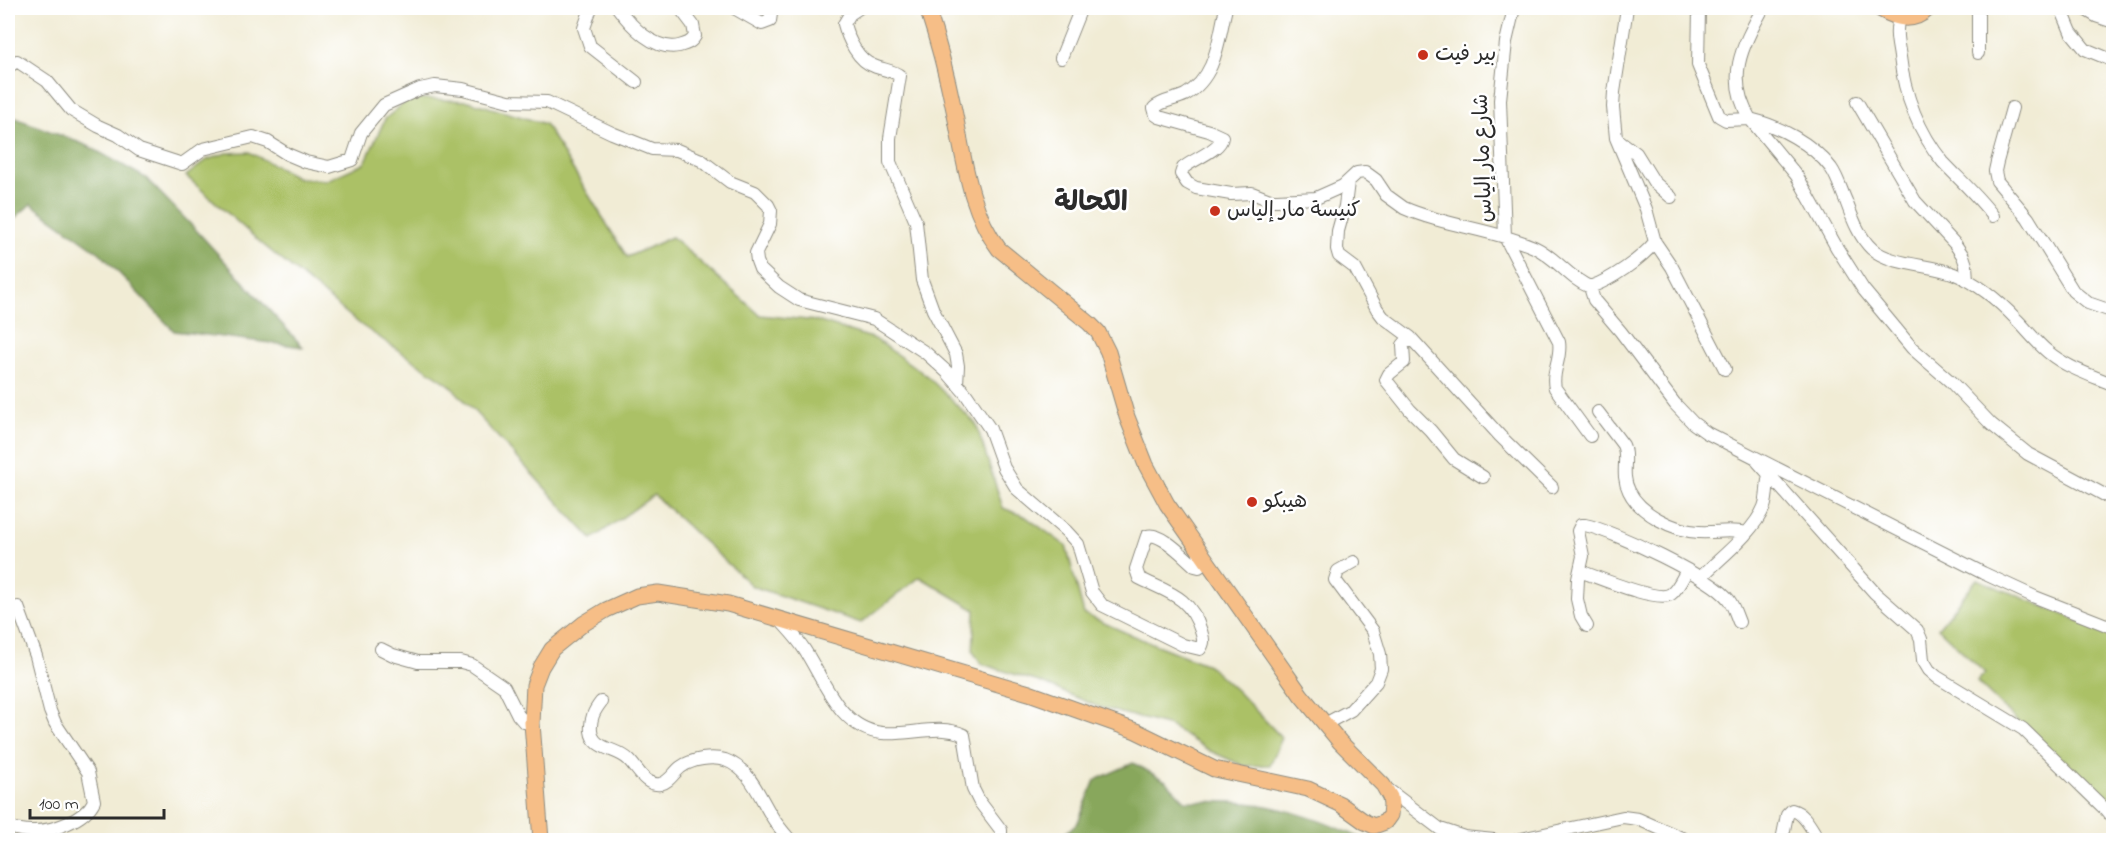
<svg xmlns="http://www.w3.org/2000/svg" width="2121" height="848" font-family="'Indie Flower','Playpen Sans Arabic',sans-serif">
<rect width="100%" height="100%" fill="#fff"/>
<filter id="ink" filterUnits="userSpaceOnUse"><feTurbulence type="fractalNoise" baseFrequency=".0167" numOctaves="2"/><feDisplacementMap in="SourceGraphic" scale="12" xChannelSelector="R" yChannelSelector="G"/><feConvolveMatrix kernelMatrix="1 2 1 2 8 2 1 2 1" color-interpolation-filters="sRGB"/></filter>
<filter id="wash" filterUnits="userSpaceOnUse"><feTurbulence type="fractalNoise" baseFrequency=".008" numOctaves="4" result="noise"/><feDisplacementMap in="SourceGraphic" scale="24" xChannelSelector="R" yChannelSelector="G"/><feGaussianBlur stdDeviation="1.35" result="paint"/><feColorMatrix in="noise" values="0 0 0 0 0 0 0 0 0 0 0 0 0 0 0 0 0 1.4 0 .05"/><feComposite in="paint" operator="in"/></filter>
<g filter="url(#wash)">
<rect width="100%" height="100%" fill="#f1ecd5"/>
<path fill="#abc166" stroke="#6b7648" stroke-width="1.5" d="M 410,98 L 468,101 L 545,124 L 627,257 L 672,237 L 760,315 L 817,321 L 875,339 L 927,376 L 976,424 L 1003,508 L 1026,517 L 1066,546 L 1084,614 L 1131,635 L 1208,665 L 1237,691 L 1282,738 L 1270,765 L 1244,766 L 1210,751 L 1170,726 L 1099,707 L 1042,683 L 982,664 L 973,652 L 975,610 L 920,577 L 861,623 L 752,586 L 654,495 L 592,539 L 450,385 L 361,325 L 261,243 L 186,176 L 207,160 L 226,153 L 249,152 L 298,178 L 327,180 L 365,163 L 385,119 Z
M 1977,579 L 2113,635 L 2113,815 L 1977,682 L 1985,673 L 1938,628 Z"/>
<path fill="#88a75b" stroke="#5a6943" stroke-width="1.5" d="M 8,115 L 88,146 L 146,178 L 197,231 L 303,347 L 174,331 L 100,253 L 31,204 L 8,224 Z
M 1133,763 L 1166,781 L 1185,801 C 1205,802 1226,801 1246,803 C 1285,807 1330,823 1365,840 L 1058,840 L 1078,822 L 1095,780 Z"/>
</g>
<g filter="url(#ink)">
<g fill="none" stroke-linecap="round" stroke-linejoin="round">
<g stroke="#8e8c80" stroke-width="14">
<path id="minor" d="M 591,8 L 584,28 L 590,46 L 636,82
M 618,8 C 631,26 654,51 679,46 C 686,44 691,43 695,36 L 693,25 L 680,8
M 734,8 L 762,24 L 770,21 L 771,14 L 770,8
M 859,8 L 850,14 L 844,24 C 848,39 858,61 874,66 C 883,70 893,70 900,76 L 890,138 L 890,162 L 916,222 L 922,280 L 933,310 L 956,354 L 958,366 L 957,383
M 1226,8 C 1218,40 1217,77 1185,95 C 1175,100 1163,100 1154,108 L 1156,115 L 1159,117 L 1209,131 L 1222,137 C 1221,150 1193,159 1183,168 L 1181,174 L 1187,183 L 1196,188 L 1231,194 L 1252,193 L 1270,200 L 1277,200 L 1316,198 L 1343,186 L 1357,173 L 1365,172 L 1376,180 L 1386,195 L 1404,208 C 1445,226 1492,229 1534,247 C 1556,257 1568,278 1590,287 L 1594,300 L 1621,332 L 1675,404 L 1693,423 L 1707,433 L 1983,573 L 2035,597 L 2114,628
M 1514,8 L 1506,42 L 1500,100 L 1505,237 L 1559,342 C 1562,358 1551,372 1555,388 L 1590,436
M 1627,8 L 1614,92 L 1613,107 L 1616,138 L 1646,209 L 1655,242 L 1672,267 L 1725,369
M 1699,8 L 1698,65 L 1719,116 L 1726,120 L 1750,119 L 1797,176 L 1837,248 L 1863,289 L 1912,348 L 1951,382 L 1991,424 L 2028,454 L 2114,500
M 1763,8 C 1742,47 1725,77 1750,119 C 1779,126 1813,144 1831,168 C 1838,178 1841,190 1846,201 C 1852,217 1859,237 1872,249 C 1892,266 1930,264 1955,274 C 1977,283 2000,302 2017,320 C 2027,330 2037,343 2048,352 C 2067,368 2091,375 2114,385
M 1978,8 L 1978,53
M 2061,8 L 2071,32 L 2085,49 L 2114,61
M 2083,8 L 2096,16 L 2114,22
M 1900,17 C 1894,30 1898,43 1900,57 C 1904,94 1919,133 1943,162 C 1960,180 1978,196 1993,216
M 1061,58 L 1081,8
M 8,67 L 17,61 L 47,81 L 71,110 L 98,126 L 118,135 L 139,150 L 182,164 L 203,149 L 253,137 L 268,142 L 287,154 L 306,162 L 329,167 L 352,160 L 361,133 L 384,105 L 420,89 L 435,86 L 463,89 L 509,101 L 547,102 L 612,133 L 652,149 L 677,150 L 701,160 L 730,182 L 755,192 L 768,205 L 771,211 L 770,224 L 756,253 L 757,261 L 760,269 L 779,287 L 799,300 L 874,319 L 926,353 L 947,372 L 966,394 L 990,429 L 1004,468 L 1017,489 L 1066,531 L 1078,544 L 1092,592 L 1102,605 L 1183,645 L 1200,649 C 1205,642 1203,638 1201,631 C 1190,596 1169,593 1139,578 L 1136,569 L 1147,536 C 1162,532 1184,557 1195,566 L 1199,567 L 1202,564 L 1198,550
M 1857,102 L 1915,201 L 1955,244 L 1963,256 L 1966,265 L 1967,280
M 2012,108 L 1997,162 L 1995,171 L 1997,181 L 2028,218 L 2073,291 L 2088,303 L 2114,312
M 1616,138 L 1636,153 L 1654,182 L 1671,197
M 1348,182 L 1345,206 L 1338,231 L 1337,249 L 1339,256 L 1355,268 L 1377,309 L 1383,317 L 1410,337 L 1500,436 L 1552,487
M 1590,287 C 1611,280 1641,259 1655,242
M 1410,337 L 1403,345 L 1404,362 L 1389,374 L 1386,380 L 1410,410 L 1431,431 L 1454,459 L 1483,477
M 1598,412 L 1623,445 C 1629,458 1620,473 1629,491 C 1640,514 1675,531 1699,532 C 1716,533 1730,529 1746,533
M 1758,462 L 1875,593 L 1917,630 L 1921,639 L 1923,660 L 1929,670 L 1937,677 L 2023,729 L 2106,810 L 2114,820
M 1580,571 C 1597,577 1658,603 1671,594 C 1678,589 1683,577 1687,570
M 1701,577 C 1720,558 1754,532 1764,507 C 1768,497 1766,486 1769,475
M 780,620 C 788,629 797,638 804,649 C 824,679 839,729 882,733 C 909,736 939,723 964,735 L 973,789 L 979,801 L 1001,830 L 1001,840
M 1587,626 L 1581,616 L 1577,599 L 1578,579 L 1583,556 L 1578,531 L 1581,525 L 1585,525 C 1614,531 1713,578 1729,600 C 1734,607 1736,615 1739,622
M 381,649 L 393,655 L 418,662 L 461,662 L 472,665 L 504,687 L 518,715 L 524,722 L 532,723
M 601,702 C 594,711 590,719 591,731 C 593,750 618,748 629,760 C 638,769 645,786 660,784 C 670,782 674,772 681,767 C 692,759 712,756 725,760 C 750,769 758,794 771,815 C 776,824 783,832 790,840
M 1325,724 L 1351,710 L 1376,682 L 1381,669 L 1380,654 L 1373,631 L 1335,580 L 1338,571 L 1354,562
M 1386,788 L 1440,829 L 1464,837 L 1494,840
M 8,827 C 15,829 23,831 31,831 C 52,832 85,820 94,801 L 88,772 L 55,723 L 50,711 L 36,656 L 18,607
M 1517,840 L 1623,817 L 1638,819 L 1686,840
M 1782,840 L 1787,815 L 1792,810 C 1805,813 1812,830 1819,840"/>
</g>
<g stroke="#8e8c80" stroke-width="17">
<path id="major" d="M 541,840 L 532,723 L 534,685 L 541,667 L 552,649 L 583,624 L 606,610 L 637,596 L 658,593 L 728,604 L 1029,693 L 1136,731 L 1214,769 L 1308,789 L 1340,804 L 1365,822 L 1374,826 L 1385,822 L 1390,815 L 1391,805 L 1390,797 L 1383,785 L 1340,742 L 1301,695 L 1167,504 L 1146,465 L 1127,417 L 1108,352 L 1098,332 L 1089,323 L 999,249 C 969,210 964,157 954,110 C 947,76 938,41 927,8"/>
</g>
<g stroke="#8e8c80" stroke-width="20">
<path id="highway" d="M 1881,8 C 1897,17 1912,22 1927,8"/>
</g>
<use href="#minor" stroke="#fff" stroke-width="12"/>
<use href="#major" stroke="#f6be87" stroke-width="15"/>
<use href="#highway" stroke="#f6be87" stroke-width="18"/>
</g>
</g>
<g fill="#c8321e" stroke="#fff" stroke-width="2">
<circle cx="1423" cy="55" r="6"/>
<circle cx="1215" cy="211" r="6"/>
<circle cx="1252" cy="502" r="6"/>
</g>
<g text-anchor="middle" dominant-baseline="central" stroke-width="5" stroke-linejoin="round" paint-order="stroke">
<g font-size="21" fill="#2b2b2b" stroke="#fff" text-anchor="start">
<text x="1435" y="55">بير فيت</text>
<text x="1227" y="211">كنيسة مار إلياس</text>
<text x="1264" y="502">هيبكو</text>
</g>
<g font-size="21" fill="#2b2b2b" stroke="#fff">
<text transform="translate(1484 158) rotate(-92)">شارع مار إلياس</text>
</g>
<g font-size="27" font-weight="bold" fill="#2b2b2b" stroke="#fff">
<text x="1091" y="203">الكحالة</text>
</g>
</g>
<rect width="2121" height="848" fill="none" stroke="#fff" stroke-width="30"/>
<path d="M30 809v9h134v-9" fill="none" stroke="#2b2b2b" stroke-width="3"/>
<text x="39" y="809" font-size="18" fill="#2b2b2b" stroke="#ffffff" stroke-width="4.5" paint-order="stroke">100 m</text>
</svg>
